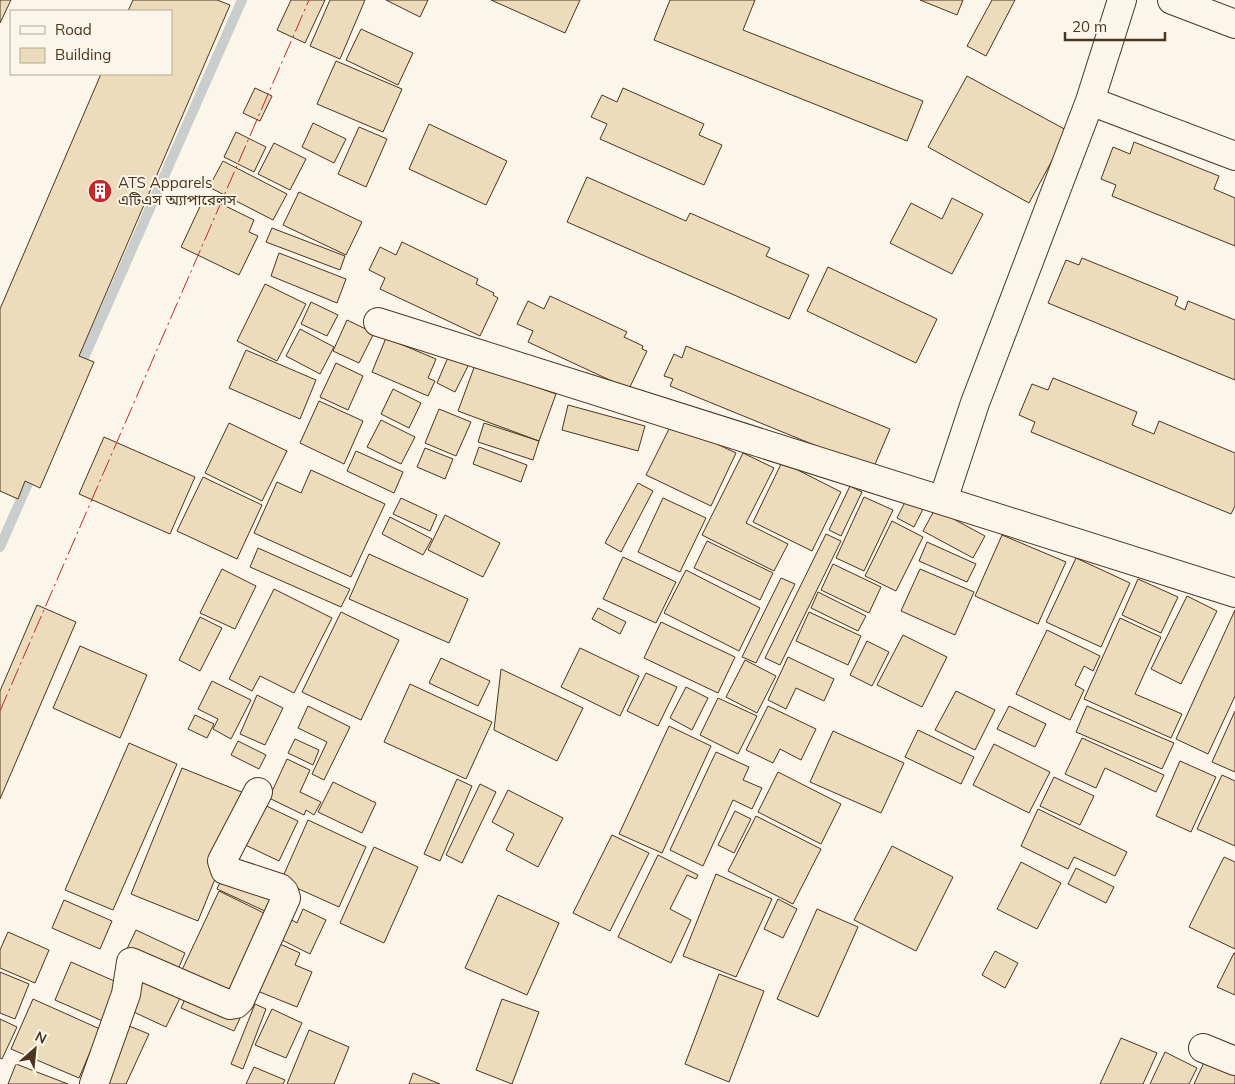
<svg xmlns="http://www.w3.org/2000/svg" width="1235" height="1084" font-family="Mulish,'Noto Sans Bengali',sans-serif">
<rect width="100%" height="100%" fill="#fbf6e9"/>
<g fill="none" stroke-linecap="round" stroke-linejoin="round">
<path stroke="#c9cecd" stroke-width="10" d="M 79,369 L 242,0
M 0,547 L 33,472"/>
</g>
<path fill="#ecdcbc" stroke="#4a3520" d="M 0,0 L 11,0 L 0,23 Z
M 133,0 L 217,0 L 230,5 L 79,356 L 94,362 L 40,488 L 25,481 L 18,499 L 0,491 L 0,309 L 101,74 L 171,74 L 171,11 L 128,11 Z
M 291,0 L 325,0 L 305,43 L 277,30 Z
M 330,0 L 365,0 L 340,59 L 310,46 Z
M 386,0 L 428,0 L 420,17 Z
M 491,0 L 580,0 L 565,33 Z
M 670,0 L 755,0 L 743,30 L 923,101 L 907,141 L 654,40 Z
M 920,0 L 963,0 L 957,15 Z
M 992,0 L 1015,0 L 986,56 L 967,46 Z
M 361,29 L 413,53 L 398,85 L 346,60 Z
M 336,61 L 402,89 L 383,132 L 317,104 Z
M 967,76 L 1068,131 L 1029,203 L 928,147 Z
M 255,88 L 272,96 L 260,121 L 243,113 Z
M 623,88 L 704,124 L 699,135 L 722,145 L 704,185 L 600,139 L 607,124 L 591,117 L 602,95 L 617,102 Z
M 313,123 L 346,139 L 334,163 L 302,147 Z
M 429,124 L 507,161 L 486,205 L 409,169 Z
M 359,127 L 387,139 L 366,187 L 338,174 Z
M 236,132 L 266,147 L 254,172 L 224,157 Z
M 1134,142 L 1219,176 L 1214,189 L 1235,198 L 1235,246 L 1112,196 L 1116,185 L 1101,179 L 1113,147 L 1130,154 Z
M 274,143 L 306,159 L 290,190 L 258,174 Z
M 223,161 L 287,194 L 273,220 L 209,187 Z
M 587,177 L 686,221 L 690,213 L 770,248 L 766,256 L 809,275 L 789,319 L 567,222 Z
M 299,192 L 362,222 L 346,255 L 283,225 Z
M 205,196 L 254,220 L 249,232 L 258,236 L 239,275 L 181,247 Z
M 952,198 L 983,214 L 952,274 L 890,243 L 911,203 L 942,219 Z
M 272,228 L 345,256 L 340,270 L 266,242 Z
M 402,242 L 478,279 L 476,284 L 494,293 L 493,295 L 498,298 L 480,336 L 380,289 L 385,278 L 369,270 L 380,247 L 396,255 Z
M 279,253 L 346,279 L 337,303 L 271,276 Z
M 1082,258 L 1178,297 L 1175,305 L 1185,310 L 1188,301 L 1235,320 L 1235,380 L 1048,303 L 1066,260 L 1079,265 Z
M 828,267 L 937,319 L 916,363 L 807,311 Z
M 265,284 L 306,304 L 277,361 L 237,341 Z
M 550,296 L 627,332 L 624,337 L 643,346 L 642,349 L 647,351 L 629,389 L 528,342 L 533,331 L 517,324 L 528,301 L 544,309 Z
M 311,302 L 338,315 L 327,336 L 301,324 Z
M 347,320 L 374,333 L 359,363 L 333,351 Z
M 300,329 L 334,347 L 320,374 L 286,356 Z
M 386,338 L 436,359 L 428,378 L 435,381 L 428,396 L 372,372 Z
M 686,346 L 890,429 L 873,469 L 670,386 L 673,379 L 664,376 L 674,354 L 682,358 Z
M 246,350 L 316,380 L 300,419 L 229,388 Z
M 449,355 L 469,364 L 455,392 L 437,383 Z
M 336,363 L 363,376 L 348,410 L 320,397 Z
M 475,365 L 556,394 L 539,441 L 458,411 Z
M 1053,378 L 1137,412 L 1132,425 L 1154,434 L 1159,421 L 1235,453 L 1235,506 L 1231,514 L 1031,432 L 1035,422 L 1019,415 L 1032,384 L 1048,390 Z
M 393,389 L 421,403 L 409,428 L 381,414 Z
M 319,401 L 363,421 L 344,464 L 300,443 Z
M 568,405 L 645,426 L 638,451 L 562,430 Z
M 439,409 L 471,422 L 456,456 L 425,443 Z
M 381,420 L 415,437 L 401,464 L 367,447 Z
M 229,423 L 287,451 L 262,501 L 205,473 Z
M 484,423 L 539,441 L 533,460 L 478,442 Z
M 672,423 L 736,453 L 711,506 L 646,475 Z
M 104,437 L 195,477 L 170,534 L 79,494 Z
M 479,447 L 527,465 L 521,482 L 473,464 Z
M 425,448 L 453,459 L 445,479 L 417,467 Z
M 356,451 L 403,472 L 394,493 L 347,471 Z
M 743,453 L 774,468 L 746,523 L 788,544 L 774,571 L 702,535 Z
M 782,462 L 841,492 L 812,551 L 753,522 Z
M 311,470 L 385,504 L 351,577 L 254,533 L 277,482 L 301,493 Z
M 203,477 L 262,505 L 237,559 L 177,531 Z
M 638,483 L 653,491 L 621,552 L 605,543 Z
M 850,486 L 862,492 L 841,536 L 829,530 Z
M 864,497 L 893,510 L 864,571 L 836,558 Z
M 401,498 L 437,515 L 430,531 L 393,514 Z
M 663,498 L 706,518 L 680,572 L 638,552 Z
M 906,500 L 923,509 L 914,527 L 897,518 Z
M 935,509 L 985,536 L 973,558 L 923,531 Z
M 445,515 L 500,543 L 483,577 L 428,550 Z
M 390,517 L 432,539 L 423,555 L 382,534 Z
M 892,521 L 923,537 L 896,591 L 865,576 Z
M 826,534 L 841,541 L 780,665 L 765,658 Z
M 1002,535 L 1066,562 L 1038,624 L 975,596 Z
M 707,541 L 773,573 L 760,600 L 694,568 Z
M 927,542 L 976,564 L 967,582 L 919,561 Z
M 258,548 L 350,589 L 341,607 L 250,567 Z
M 369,554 L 468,599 L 449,643 L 349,599 Z
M 623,557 L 676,582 L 656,623 L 603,599 Z
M 1076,558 L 1130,583 L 1101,647 L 1046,622 Z
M 833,564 L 881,587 L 869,613 L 821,590 Z
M 222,569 L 256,586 L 235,629 L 200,613 Z
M 920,569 L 974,592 L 955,635 L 901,611 Z
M 686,570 L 760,608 L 739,651 L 664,613 Z
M 781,578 L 795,584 L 756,663 L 742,657 Z
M 1138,579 L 1178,597 L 1161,633 L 1122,615 Z
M 274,589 L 332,618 L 294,693 L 260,676 L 252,691 L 229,679 Z
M 818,592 L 866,616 L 858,631 L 811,608 Z
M 1187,596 L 1217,611 L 1181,684 L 1151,669 Z
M 37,605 L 76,622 L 0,799 L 0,691 Z
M 598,608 L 626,622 L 620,634 L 592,619 Z
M 1235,610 L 1235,696 L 1208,754 L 1176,739 Z
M 341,612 L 399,640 L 361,720 L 302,692 Z
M 809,612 L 861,636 L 848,665 L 796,641 Z
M 200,617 L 222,628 L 200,671 L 179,660 Z
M 1120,618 L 1161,637 L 1135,694 L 1182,714 L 1171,738 L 1084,699 Z
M 661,622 L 735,657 L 718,693 L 644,658 Z
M 1047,630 L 1100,656 L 1093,671 L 1084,666 L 1075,685 L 1084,690 L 1070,720 L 1016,694 Z
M 903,635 L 947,657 L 922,707 L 877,685 Z
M 867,641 L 889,652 L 872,686 L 850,675 Z
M 80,646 L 147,675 L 120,738 L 53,708 Z
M 580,648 L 639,676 L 620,716 L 561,687 Z
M 788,657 L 834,679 L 824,701 L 796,688 L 786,709 L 768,700 Z
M 441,658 L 490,681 L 478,706 L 429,683 Z
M 745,660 L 776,676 L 757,713 L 726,697 Z
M 501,669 L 583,708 L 557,761 L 494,730 Z
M 646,673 L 677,687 L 658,726 L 627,711 Z
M 212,681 L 251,700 L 231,739 L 213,729 L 218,719 L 198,709 Z
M 410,684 L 492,722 L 466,779 L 384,742 Z
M 686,687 L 708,698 L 692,730 L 670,718 Z
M 956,691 L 995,710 L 975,750 L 935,730 Z
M 257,695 L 283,708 L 265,745 L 240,734 Z
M 718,698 L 757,716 L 738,754 L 700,735 Z
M 308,706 L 350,727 L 324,780 L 312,774 L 327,742 L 298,728 Z
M 768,706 L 816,729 L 801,760 L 780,749 L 773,763 L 746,750 Z
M 1009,706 L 1046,724 L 1035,747 L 997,729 Z
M 1087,706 L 1174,743 L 1162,769 L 1076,732 Z
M 1235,711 L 1235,772 L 1212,762 Z
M 195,715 L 214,724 L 207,738 L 188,729 Z
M 669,726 L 711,746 L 662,853 L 619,834 Z
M 918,730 L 974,757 L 961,784 L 905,757 Z
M 833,731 L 904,763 L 881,813 L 810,782 Z
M 1082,738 L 1164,775 L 1156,792 L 1105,768 L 1096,788 L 1065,774 Z
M 295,739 L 319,750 L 313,765 L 288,753 Z
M 238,741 L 266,755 L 259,769 L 231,755 Z
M 129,743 L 177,764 L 113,910 L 65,890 Z
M 994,744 L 1050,772 L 1029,813 L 973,785 Z
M 716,752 L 749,767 L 743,780 L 762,788 L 752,809 L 733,800 L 703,866 L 670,850 Z
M 287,759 L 310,770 L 300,792 L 321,802 L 314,815 L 306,810 L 304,815 L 269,798 Z
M 1180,761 L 1216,777 L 1191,832 L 1156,816 Z
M 182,768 L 249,795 L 198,921 L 131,894 Z
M 778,772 L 841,804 L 821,844 L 758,812 Z
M 1222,775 L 1235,781 L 1235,846 L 1197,829 Z
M 1054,777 L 1094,796 L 1080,825 L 1040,806 Z
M 457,779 L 472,786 L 440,861 L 424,854 Z
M 333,782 L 376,803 L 362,833 L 318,812 Z
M 480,784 L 496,792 L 462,863 L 446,855 Z
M 508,790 L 563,818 L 538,867 L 506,850 L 514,834 L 492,822 Z
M 258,802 L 298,821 L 279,861 L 239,842 Z
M 1038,809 L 1127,852 L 1115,876 L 1074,857 L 1068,869 L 1021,846 Z
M 735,811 L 751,819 L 734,853 L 718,845 Z
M 756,816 L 821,849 L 793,904 L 728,871 Z
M 308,820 L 366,847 L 339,907 L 281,881 Z
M 612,835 L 649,853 L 610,931 L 573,913 Z
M 892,846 L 953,877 L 916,951 L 854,920 Z
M 374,847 L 418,867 L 384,943 L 340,923 Z
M 658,855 L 698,875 L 696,879 L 687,875 L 670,909 L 691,920 L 671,963 L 618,937 Z
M 1224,857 L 1235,862 L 1235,949 L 1189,927 Z
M 1021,862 L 1061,883 L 1037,929 L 997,909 Z
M 1076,868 L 1114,887 L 1106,903 L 1068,884 Z
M 225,871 L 275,893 L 267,912 L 217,889 Z
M 716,874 L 772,899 L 736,977 L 683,956 Z
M 219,891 L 270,916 L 232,996 L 181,972 Z
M 498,895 L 559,923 L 527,995 L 465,968 Z
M 778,899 L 797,909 L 783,938 L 764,929 Z
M 64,900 L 112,921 L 100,949 L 52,928 Z
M 303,909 L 326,920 L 310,954 L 278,938 L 288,918 L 297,923 Z
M 817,909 L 858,927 L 818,1017 L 777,999 Z
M 136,930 L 185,953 L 176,974 L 126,951 Z
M 8,932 L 49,950 L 35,983 L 0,968 L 0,950 Z
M 271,940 L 300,953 L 295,965 L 312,972 L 297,1007 L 250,988 Z
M 995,951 L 1018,963 L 1005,988 L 982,975 Z
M 1234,953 L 1235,953 L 1235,995 L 1217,987 Z
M 71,962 L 121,984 L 105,1022 L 55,1000 Z
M 143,971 L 184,990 L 166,1027 L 125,1008 Z
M 0,972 L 29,984 L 15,1019 L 0,1013 Z
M 719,974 L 764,991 L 729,1082 L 685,1064 Z
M 190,988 L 243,1012 L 234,1031 L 181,1008 Z
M 33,999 L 100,1029 L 79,1078 L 11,1049 Z
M 502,999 L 539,1012 L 512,1084 L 476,1070 Z
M 255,1004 L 266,1009 L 243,1069 L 231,1064 Z
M 272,1009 L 302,1023 L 286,1058 L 255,1045 Z
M 0,1019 L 17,1027 L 2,1059 L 0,1058 Z
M 124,1024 L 149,1034 L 126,1084 L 99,1084 Z
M 309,1030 L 349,1047 L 334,1084 L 287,1084 Z
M 1121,1038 L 1157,1053 L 1143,1084 L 1100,1084 Z
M 1165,1052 L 1197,1068 L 1189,1084 L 1150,1084 Z
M 1206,1058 L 1235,1072 L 1235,1084 L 1194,1084 Z
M 16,1064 L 68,1084 L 8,1084 Z
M 254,1067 L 285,1080 L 283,1084 L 246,1084 Z
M 413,1073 L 440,1084 L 409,1084 Z"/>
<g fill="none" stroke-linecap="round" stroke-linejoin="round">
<g stroke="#4a3520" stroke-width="30">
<path id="street" d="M 1172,0 L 1235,24
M 1090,101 L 1235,156
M 378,322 L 1235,593
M 943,500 L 975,403 L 1090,101 L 1122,0
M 1203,1048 L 1235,1061
M 94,1084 L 126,994 L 131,962 L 230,1005 L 236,1004 L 240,1000 L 286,898 L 284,892 L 280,888 L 225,870 L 222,861 L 258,792"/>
</g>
<use href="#street" stroke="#fbf6e9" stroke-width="28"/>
<path stroke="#c62828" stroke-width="1" stroke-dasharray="18 4 2.5 4" stroke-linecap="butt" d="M 0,711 L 309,0"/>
</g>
<defs>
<g id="building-disc" transform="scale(1.25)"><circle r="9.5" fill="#c62828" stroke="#fbf6e9"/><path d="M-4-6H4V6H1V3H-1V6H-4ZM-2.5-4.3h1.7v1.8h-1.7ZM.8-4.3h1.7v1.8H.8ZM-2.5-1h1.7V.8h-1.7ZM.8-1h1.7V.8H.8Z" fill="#fff"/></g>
</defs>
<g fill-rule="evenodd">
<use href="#building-disc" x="100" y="191"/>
</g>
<g text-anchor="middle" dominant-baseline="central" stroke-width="4" stroke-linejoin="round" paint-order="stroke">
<g font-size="15" fill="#4a3520" stroke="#fbf6e9" text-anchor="start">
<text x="118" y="182">ATS Apparels<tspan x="118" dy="17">এটিএস অ্যাপারেলস</tspan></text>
</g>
</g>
<rect x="10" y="10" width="162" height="65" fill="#fbf6e9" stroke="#b4a999"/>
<rect x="20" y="26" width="25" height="8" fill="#fbf6e9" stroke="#b4a999"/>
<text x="55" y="35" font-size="15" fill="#4a3520">Road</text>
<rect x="20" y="48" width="25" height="15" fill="#ecdcbc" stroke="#b4a999"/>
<text x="55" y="60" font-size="15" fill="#4a3520">Building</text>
<g transform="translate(35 1049) rotate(27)" stroke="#fbf6e9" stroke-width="4" paint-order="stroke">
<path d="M0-4L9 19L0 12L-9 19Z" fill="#4a3520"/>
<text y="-8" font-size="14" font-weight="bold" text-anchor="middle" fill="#4a3520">N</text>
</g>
<path d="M1065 32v8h100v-8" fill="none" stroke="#4a3520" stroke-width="2.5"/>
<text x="1072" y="32" font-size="15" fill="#4a3520" stroke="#fbf6e9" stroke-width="4" paint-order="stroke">20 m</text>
</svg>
